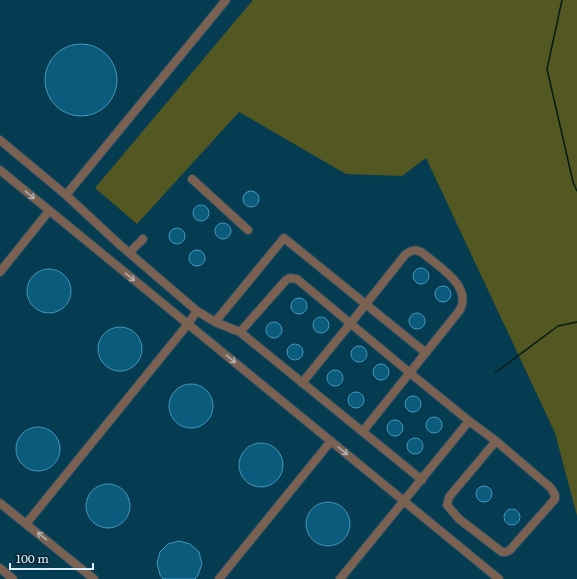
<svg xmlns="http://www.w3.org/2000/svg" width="577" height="579" font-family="Literata,serif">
<rect width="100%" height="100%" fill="#023044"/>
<path fill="#063c52" d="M 0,0 L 443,0 L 426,157 L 555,433 L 577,516 L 577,579 L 0,579 Z"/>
<path fill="#535721" d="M 253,0 L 577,0 L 577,516 L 555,433 L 426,158 L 402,176 L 346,174 L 239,112 L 137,224 L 95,188 Z"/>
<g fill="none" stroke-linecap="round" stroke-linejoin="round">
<path stroke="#031c15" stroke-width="1.5" d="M 562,0 L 547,69 L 573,182 L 577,191
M 495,373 L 558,326 L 577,322"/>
</g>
<path fill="#0b5b7c" stroke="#4696be" d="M45 80a36 36 0 1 1 72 0a36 36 0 1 1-72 0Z
M243 199a8 8 0 1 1 16 0a8 8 0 1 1-16 0Z
M193 213a8 8 0 1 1 16 0a8 8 0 1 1-16 0Z
M215 231a8 8 0 1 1 16 0a8 8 0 1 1-16 0Z
M169 236a8 8 0 1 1 16 0a8 8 0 1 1-16 0Z
M189 258a8 8 0 1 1 16 0a8 8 0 1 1-16 0Z
M413 276a8 8 0 1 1 16 0a8 8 0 1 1-16 0Z
M27 291a22 22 0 1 1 44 0a22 22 0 1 1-44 0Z
M435 294a8 8 0 1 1 16 0a8 8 0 1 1-16 0Z
M291 306a8 8 0 1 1 16 0a8 8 0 1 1-16 0Z
M409 321a8 8 0 1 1 16 0a8 8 0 1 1-16 0Z
M313 325a8 8 0 1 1 16 0a8 8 0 1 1-16 0Z
M266 330a8 8 0 1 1 16 0a8 8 0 1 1-16 0Z
M98 349a22 22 0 1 1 44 0a22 22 0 1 1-44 0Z
M287 352a8 8 0 1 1 16 0a8 8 0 1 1-16 0Z
M351 354a8 8 0 1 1 16 0a8 8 0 1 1-16 0Z
M373 372a8 8 0 1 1 16 0a8 8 0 1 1-16 0Z
M327 378a8 8 0 1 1 16 0a8 8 0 1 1-16 0Z
M169 406a22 22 0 1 1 44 0a22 22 0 1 1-44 0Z
M348 400a8 8 0 1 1 16 0a8 8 0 1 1-16 0Z
M405 404a8 8 0 1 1 16 0a8 8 0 1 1-16 0Z
M426 425a8 8 0 1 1 16 0a8 8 0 1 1-16 0Z
M387 428a8 8 0 1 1 16 0a8 8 0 1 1-16 0Z
M16 449a22 22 0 1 1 44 0a22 22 0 1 1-44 0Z
M407 446a8 8 0 1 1 16 0a8 8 0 1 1-16 0Z
M239 465a22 22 0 1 1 44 0a22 22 0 1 1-44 0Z
M86 506a22 22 0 1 1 44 0a22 22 0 1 1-44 0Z
M476 494a8 8 0 1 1 16 0a8 8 0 1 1-16 0Z
M306 524a22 22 0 1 1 44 0a22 22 0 1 1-44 0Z
M504 517a8 8 0 1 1 16 0a8 8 0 1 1-16 0Z
M 179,541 L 190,544 L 199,552 L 202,564 L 198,575 L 195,579 L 163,579 L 160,575 L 157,563 L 160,552 L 168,544 Z"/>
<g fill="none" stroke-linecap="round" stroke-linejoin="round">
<g stroke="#254f62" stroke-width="10">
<path id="minor" d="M 0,140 L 66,195 L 120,245 L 197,311 L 215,322 L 240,332
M 0,170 L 499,579
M 192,179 L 248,230
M 66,195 L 226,0
M 129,253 L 143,239
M 0,272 L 49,211
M 215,322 L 284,238 L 426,353
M 302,383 L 354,319 L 405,255 C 412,249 417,249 424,254 C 440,268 472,286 460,310 L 363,431
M 422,480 L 240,332 L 286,280 L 290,278 L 297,279 L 410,373 L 469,421 L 496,441 L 551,488 L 555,495 L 555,499 L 510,550 L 506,552 L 502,552 L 459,519 L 447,505 L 449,497 L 496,441
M 0,503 L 94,579
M 26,524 L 188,324 L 197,311
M 0,568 L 13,579
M 219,579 L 331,441
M 340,579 L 469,421"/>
</g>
<use href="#minor" stroke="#7a6152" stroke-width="8"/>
</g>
<defs><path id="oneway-shaft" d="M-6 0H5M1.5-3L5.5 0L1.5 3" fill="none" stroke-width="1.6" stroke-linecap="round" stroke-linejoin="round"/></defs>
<g stroke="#afb0b1">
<use href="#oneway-shaft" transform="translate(30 195) rotate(40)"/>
<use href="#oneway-shaft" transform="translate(130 277) rotate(39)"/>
<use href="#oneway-shaft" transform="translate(231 359) rotate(39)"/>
<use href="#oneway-shaft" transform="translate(343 451) rotate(39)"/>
<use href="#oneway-shaft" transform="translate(42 536) rotate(-141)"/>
</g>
<path d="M10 563v6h83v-6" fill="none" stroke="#dbf1fe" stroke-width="2"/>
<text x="16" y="563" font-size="12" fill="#dbf1fe" stroke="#0c2532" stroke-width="3" paint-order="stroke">100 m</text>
</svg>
